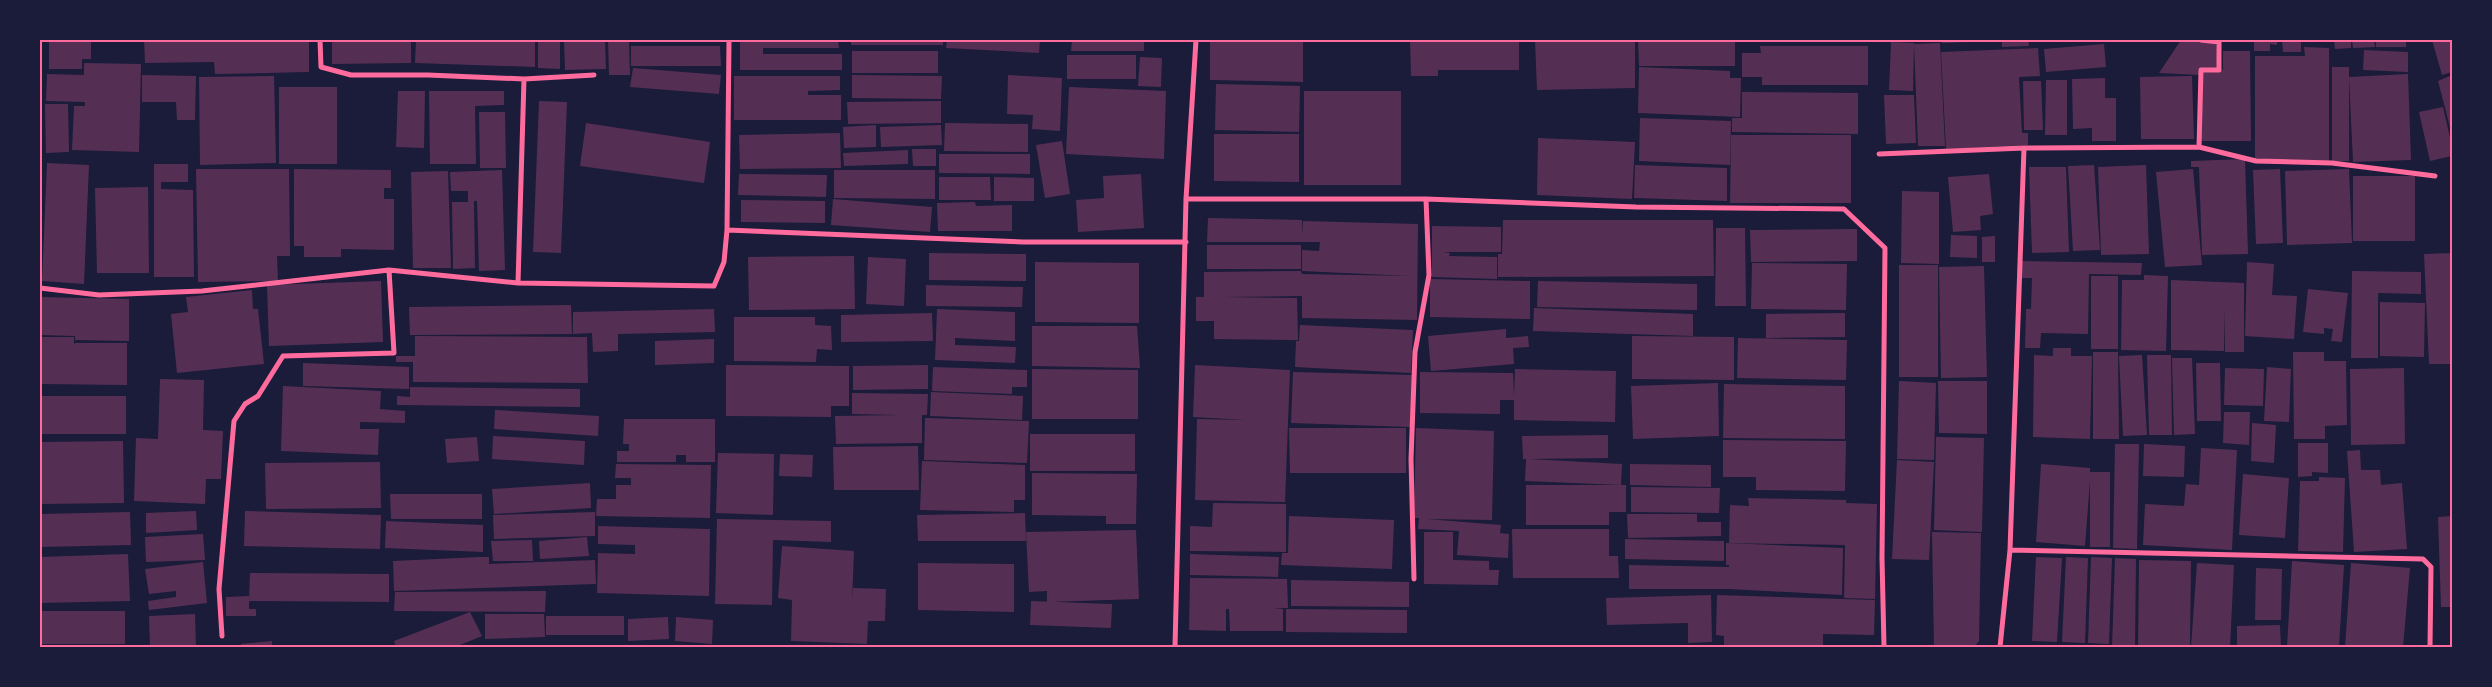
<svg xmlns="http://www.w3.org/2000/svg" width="2492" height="687" font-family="Literata,serif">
<rect width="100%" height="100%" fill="#1b1b3a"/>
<path fill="#542f53" d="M 49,40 L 91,40 L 91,59 L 82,59 L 82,69 L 49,69 Z
M 144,40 L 309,40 L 309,72 L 215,74 L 214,62 L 145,63 Z
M 332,40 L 411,40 L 411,63 L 332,64 Z
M 416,40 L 535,40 L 535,67 L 415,63 Z
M 608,40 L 629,40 L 630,75 L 609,75 Z
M 740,40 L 838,40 L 839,48 L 763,48 L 763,54 L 842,54 L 842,70 L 740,70 Z
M 851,40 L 943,40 L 943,45 L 851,45 Z
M 947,40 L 1040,40 L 1039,53 L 946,48 Z
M 1072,40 L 1144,40 L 1144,51 L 1071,51 Z
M 1210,40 L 1303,40 L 1303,82 L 1210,80 Z
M 1410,40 L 1519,40 L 1519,70 L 1438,70 L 1438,76 L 1411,76 Z
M 1535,40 L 1635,40 L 1635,88 L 1537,90 Z
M 1638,40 L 1735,40 L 1735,66 L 1639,66 Z
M 1942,40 L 1970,40 L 1970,42 L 1942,43 Z
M 2002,40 L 2028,40 L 2029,46 L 2002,47 Z
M 2181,40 L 2216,42 L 2218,69 L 2200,71 L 2223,70 L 2223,51 L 2250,51 L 2251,141 L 2201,141 L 2200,75 L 2159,73 Z
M 2254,40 L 2277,40 L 2277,45 L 2270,44 L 2270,51 L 2254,51 Z
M 2282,40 L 2301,40 L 2301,52 L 2283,52 Z
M 2334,40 L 2351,40 L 2351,48 L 2335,49 Z
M 2352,40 L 2374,40 L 2375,47 L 2353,48 Z
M 2376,40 L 2406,40 L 2406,47 L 2376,47 Z
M 2432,40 L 2450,40 L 2452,72 L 2442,75 Z
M 538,41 L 560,41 L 560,69 L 538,68 Z
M 564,41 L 605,41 L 606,69 L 565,70 Z
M 1891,42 L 1914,43 L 1913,91 L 1889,90 Z
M 1940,43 L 1945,146 L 1918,146 L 1914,44 Z
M 2104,44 L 2106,67 L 2046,72 L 2044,49 Z
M 631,46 L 720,46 L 721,66 L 631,66 Z
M 1760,46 L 1868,46 L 1868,85 L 1762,85 L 1762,77 L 1742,77 L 1742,53 L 1761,53 Z
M 2304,47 L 2329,48 L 2329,161 L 2255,160 L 2255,56 L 2305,56 Z
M 2038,48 L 2040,76 L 2019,77 L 2022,133 L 2028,133 L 2028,145 L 1946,149 L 1941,52 Z
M 2364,50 L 2408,52 L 2408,72 L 2363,70 Z
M 852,51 L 938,51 L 938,73 L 852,73 Z
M 1067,55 L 1136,55 L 1136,79 L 1067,79 Z
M 1140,57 L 1162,58 L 1161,87 L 1138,86 Z
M 84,63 L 141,64 L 139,152 L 72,150 L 74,106 L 85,106 L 85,102 L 46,101 L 47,74 L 84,75 Z
M 1639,67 L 1730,71 L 1730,78 L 1741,78 L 1740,117 L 1638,113 Z
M 2332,67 L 2349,67 L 2349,161 L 2332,161 Z
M 633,68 L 721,75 L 719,94 L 630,87 Z
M 2408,74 L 2411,160 L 2353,162 L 2349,77 Z
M 142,75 L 196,76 L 195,120 L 177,120 L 176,102 L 142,102 Z
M 852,75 L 942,76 L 941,99 L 852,98 Z
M 1008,75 L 1062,78 L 1060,131 L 1032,129 L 1033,115 L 1007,114 Z
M 2452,75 L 2452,131 L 2451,131 L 2438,81 Z
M 274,76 L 276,163 L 200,165 L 199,77 Z
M 734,76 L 840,76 L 840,90 L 808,91 L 808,95 L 841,95 L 841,120 L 734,120 Z
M 2192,76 L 2194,139 L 2141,139 L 2140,77 Z
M 2105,78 L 2105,98 L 2116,98 L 2116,141 L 2092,141 L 2092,128 L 2073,129 L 2072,79 Z
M 2046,80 L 2067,80 L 2067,135 L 2045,135 Z
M 2023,81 L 2041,81 L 2043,130 L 2024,130 Z
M 1216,84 L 1300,86 L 1299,132 L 1215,130 Z
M 279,87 L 337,87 L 337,164 L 279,164 Z
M 1069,87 L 1166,91 L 1164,159 L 1066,154 Z
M 398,91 L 425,91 L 424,148 L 396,147 Z
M 429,91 L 504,91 L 504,105 L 475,106 L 476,164 L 430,164 Z
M 1304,91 L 1401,91 L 1401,185 L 1304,185 Z
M 1742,92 L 1858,93 L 1858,134 L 1732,132 L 1732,118 L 1742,118 Z
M 1884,95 L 1914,95 L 1916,143 L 1886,144 Z
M 539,101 L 567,102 L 561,253 L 533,252 Z
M 941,101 L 941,123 L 848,124 L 847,102 Z
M 45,104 L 68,104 L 69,152 L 46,153 Z
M 2443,107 L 2452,146 L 2452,156 L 2430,161 L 2419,112 Z
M 479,112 L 505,112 L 506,168 L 480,168 Z
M 1640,118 L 1731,121 L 1730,165 L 1639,161 Z
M 586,123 L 710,142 L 704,183 L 580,166 Z
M 945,123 L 1028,124 L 1028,152 L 944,151 Z
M 876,125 L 876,147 L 844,148 L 843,127 Z
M 941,125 L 942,145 L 881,147 L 880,127 Z
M 840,133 L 841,168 L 740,169 L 739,135 Z
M 1214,134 L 1299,134 L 1299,182 L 1214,181 Z
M 1731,135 L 1851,135 L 1851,203 L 1730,203 Z
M 1538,138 L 1635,142 L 1632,199 L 1537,195 Z
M 1062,141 L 1070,194 L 1045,198 L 1036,145 Z
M 912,149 L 936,149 L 936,166 L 913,166 Z
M 908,150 L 908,164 L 844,166 L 843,153 Z
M 939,154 L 1030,154 L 1030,174 L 939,173 Z
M 2245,159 L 2248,254 L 2202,255 L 2199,167 L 2191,167 L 2191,161 Z
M 47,163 L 89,165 L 84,284 L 42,281 Z
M 154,164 L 188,164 L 188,182 L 161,182 L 161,189 L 193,190 L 194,277 L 154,277 Z
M 1635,165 L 1727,168 L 1727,201 L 1634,198 Z
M 2094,165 L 2100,250 L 2073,251 L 2068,166 Z
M 2146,165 L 2149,254 L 2101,255 L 2098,167 Z
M 2029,167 L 2066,167 L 2069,252 L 2032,253 Z
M 196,169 L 289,169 L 290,256 L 277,256 L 278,281 L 198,282 Z
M 294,169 L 391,170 L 391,188 L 384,188 L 384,199 L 394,199 L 394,250 L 341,249 L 341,257 L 304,257 L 304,246 L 294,246 Z
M 2193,169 L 2202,265 L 2165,267 L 2156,172 Z
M 2280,169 L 2283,243 L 2256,244 L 2253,170 Z
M 2349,169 L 2352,243 L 2287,245 L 2285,171 Z
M 502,170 L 505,270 L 479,271 L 477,201 L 474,201 L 475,268 L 453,269 L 452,202 L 468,202 L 468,191 L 451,191 L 450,172 Z
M 834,170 L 935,170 L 935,199 L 834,198 Z
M 448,171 L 451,268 L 413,268 L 411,172 Z
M 739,174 L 827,175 L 826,197 L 738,195 Z
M 1141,174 L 1144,228 L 1078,232 L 1076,200 L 1104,198 L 1103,176 Z
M 1989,174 L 1993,214 L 1980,216 L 1981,230 L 1953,232 L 1948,177 Z
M 2353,176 L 2415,176 L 2415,241 L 2353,241 Z
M 939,177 L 990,177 L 991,200 L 939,200 Z
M 994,177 L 1034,178 L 1034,201 L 994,201 Z
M 148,187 L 149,273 L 97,273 L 95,188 Z
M 1902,191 L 1939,192 L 1939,264 L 1901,263 Z
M 833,199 L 932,207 L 930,232 L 831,225 Z
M 741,200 L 825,201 L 825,223 L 741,222 Z
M 975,202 L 976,206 L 1012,205 L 1012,231 L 938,231 L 937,203 Z
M 1208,218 L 1302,220 L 1302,235 L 1303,221 L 1418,224 L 1417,320 L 1302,318 L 1302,296 L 1222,297 L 1297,298 L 1298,340 L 1214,339 L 1214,321 L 1196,321 L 1196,297 L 1204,297 L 1204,272 L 1301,271 L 1302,274 L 1409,276 L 1302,271 L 1302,250 L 1319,251 L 1320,242 L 1207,242 Z
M 1503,220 L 1713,220 L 1714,276 L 1498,277 L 1498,254 L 1502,254 Z
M 1432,226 L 1501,227 L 1501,252 L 1443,252 L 1450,253 L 1449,256 L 1497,257 L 1497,279 L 1432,277 Z
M 1716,228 L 1745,228 L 1746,306 L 1715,306 Z
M 1857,229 L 1857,261 L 1751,262 L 1750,230 Z
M 1951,235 L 1977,236 L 1977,258 L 1950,257 Z
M 1995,236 L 1995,262 L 1982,262 L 1982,237 Z
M 1207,245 L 1301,245 L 1301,269 L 1207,269 Z
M 929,253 L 1026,254 L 1026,281 L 929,280 Z
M 2452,253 L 2452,364 L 2429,364 L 2424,254 Z
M 854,256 L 855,309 L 749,310 L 748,257 Z
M 868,257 L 906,259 L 904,306 L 866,304 Z
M 2022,261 L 2142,263 L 2141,275 L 2089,274 L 2088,334 L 2041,333 L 2040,348 L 2025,348 L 2026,309 L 2031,309 L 2032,278 L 2021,278 Z
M 1035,262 L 1139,263 L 1139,323 L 1035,322 Z
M 2247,262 L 2274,264 L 2272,295 L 2297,296 L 2294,339 L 2245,336 Z
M 1752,263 L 1847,264 L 1846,310 L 1751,309 Z
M 1899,265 L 1938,265 L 1938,377 L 1899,377 Z
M 1984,266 L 1987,377 L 1941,378 L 1939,267 Z
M 2352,271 L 2421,272 L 2421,294 L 2378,293 L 2378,358 L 2351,358 Z
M 2144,275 L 2168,276 L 2166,351 L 2121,350 L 2122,280 L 2144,280 Z
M 2091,276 L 2118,276 L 2118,349 L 2091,349 Z
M 1430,279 L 1530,281 L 1530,319 L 1430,317 Z
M 2171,280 L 2244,283 L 2244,352 L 2225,352 L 2225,308 L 2224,351 L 2171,350 Z
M 381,281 L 383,342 L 269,346 L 267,285 Z
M 1538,281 L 1697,284 L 1697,310 L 1537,307 Z
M 926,285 L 1023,287 L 1022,307 L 926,306 Z
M 2308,289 L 2348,293 L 2342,342 L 2331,341 L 2333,329 L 2324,328 L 2324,334 L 2303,332 Z
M 252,290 L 253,309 L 258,309 L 264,364 L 177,373 L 171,314 L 188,312 L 186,297 Z
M 40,297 L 129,299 L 129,341 L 75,340 L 75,336 L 40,335 Z
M 2380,302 L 2425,303 L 2424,357 L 2380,356 Z
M 571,305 L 572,334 L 410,335 L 409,307 Z
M 1534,308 L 1693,314 L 1693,336 L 1533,331 Z
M 714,309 L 715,332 L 618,334 L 618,351 L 593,352 L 592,333 L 573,334 L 573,312 Z
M 937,309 L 1015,312 L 1015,341 L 955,338 L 955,345 L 1016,347 L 1015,363 L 935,360 Z
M 932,313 L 933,341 L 841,342 L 841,315 Z
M 1845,313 L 1845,337 L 1766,338 L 1766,314 Z
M 734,317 L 815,317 L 815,325 L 831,326 L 832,350 L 817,349 L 816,362 L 734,361 Z
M 1300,325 L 1413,330 L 1411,373 L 1295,367 L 1296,341 L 1299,341 Z
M 1032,326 L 1137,326 L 1140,368 L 1032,366 Z
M 1506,329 L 1506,338 L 1528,336 L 1529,347 L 1513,348 L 1514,364 L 1431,371 L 1428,336 Z
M 415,336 L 587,337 L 588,383 L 413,382 L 413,362 L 396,362 L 396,356 L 415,356 Z
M 1632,336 L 1734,337 L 1734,380 L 1632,379 Z
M 40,337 L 74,337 L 74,345 L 75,343 L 127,343 L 127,385 L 40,384 Z
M 1738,338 L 1847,340 L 1846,380 L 1737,378 Z
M 714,339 L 714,363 L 655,365 L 655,341 Z
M 2053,348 L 2071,348 L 2071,356 L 2092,356 L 2090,439 L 2033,437 L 2034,355 L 2053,356 Z
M 2093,352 L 2118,352 L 2119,439 L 2093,439 Z
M 2293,352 L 2324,352 L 2324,361 L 2346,361 L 2347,425 L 2325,426 L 2325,439 L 2294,439 Z
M 2142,355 L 2147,435 L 2123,436 L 2119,356 Z
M 2147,355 L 2171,355 L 2172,435 L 2149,435 Z
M 2172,358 L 2192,358 L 2195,434 L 2174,435 Z
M 303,363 L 409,367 L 409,389 L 303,386 Z
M 2196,363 L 2220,363 L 2221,421 L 2197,421 Z
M 726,365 L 849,366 L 849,406 L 831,406 L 831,417 L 726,416 Z
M 928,365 L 928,389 L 853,390 L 853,366 Z
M 1195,365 L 1290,370 L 1285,502 L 1195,500 L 1197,419 L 1247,420 L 1193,417 Z
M 933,367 L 1027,370 L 1027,387 L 1012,387 L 1012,394 L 932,391 Z
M 2267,367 L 2291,369 L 2289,422 L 2264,421 Z
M 2225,368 L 2264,369 L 2263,406 L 2224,405 Z
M 2404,368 L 2405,444 L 2351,445 L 2350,369 Z
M 1032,369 L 1138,370 L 1138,419 L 1032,419 Z
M 1515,369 L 1616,371 L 1615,422 L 1514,420 L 1514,400 L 1500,400 L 1500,414 L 1420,413 L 1420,372 L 1513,373 L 1514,396 Z
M 1293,372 L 1412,375 L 1411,427 L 1291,423 Z
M 160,379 L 204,380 L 203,430 L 223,431 L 221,479 L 206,479 L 205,504 L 134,501 L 136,438 L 158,439 Z
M 1899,381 L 1936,383 L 1934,460 L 1897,459 Z
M 1938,381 L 1987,381 L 1987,434 L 1939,433 Z
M 1718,383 L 1719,436 L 1633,439 L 1631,386 Z
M 1724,384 L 1845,386 L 1845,439 L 1723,438 Z
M 283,386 L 381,391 L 380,409 L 405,411 L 405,423 L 360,422 L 360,429 L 379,429 L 378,455 L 281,451 Z
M 410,387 L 580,389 L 580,407 L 397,405 L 397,396 L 410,397 Z
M 931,392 L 1023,396 L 1022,420 L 930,416 Z
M 852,393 L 928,394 L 927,415 L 922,415 L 922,443 L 836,444 L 835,416 L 900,415 L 852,414 Z
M 40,396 L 126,396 L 126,434 L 40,434 Z
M 495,410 L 599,416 L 598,436 L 494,429 Z
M 2224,412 L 2250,412 L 2249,445 L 2223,443 Z
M 925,418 L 1029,421 L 1027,463 L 924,460 Z
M 624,419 L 715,419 L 715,462 L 686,462 L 686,455 L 676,455 L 676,462 L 617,462 L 617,451 L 629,451 L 629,444 L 623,444 Z
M 2252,423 L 2276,425 L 2274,463 L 2251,461 Z
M 1289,428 L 1406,428 L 1406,473 L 1290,473 Z
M 1416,428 L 1494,431 L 1492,520 L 1427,519 L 1501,525 L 1500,533 L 1509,534 L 1508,558 L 1457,555 L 1459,531 L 1418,529 L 1419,518 L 1414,518 Z
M 1030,434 L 1135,434 L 1135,471 L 1030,471 Z
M 1608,435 L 1608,458 L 1529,459 L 1622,464 L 1621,485 L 1525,481 L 1526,459 L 1523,459 L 1522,436 Z
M 493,436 L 585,441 L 584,465 L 492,459 Z
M 477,437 L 479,461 L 447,463 L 445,439 Z
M 1936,437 L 1984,438 L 1982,532 L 1934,530 Z
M 1723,440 L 1846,441 L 1845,491 L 1756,490 L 1756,477 L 1723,477 Z
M 123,441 L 124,503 L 40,504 L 40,442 Z
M 2298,443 L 2328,443 L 2328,473 L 2312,472 L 2312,476 L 2298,477 Z
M 2115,444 L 2139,444 L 2137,549 L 2113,548 Z
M 2144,444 L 2185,446 L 2184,477 L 2143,476 Z
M 918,446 L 919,490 L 834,490 L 833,447 Z
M 2201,448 L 2237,450 L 2232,550 L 2143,545 L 2145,504 L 2184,506 L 2186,484 L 2199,485 Z
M 2360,450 L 2361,470 L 2380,470 L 2381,485 L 2402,483 L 2407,549 L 2354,552 L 2347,451 Z
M 718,453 L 774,454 L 773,515 L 716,513 Z
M 780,454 L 813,455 L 812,477 L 779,476 Z
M 1897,460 L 1934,462 L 1929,560 L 1892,559 Z
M 922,461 L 1025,465 L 1025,500 L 1014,500 L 1014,512 L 920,510 Z
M 380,462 L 381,508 L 266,509 L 265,463 Z
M 616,464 L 711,465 L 710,518 L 596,516 L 597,499 L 616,499 L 616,485 L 631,485 L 631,478 L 615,478 Z
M 1630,464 L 1711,465 L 1711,487 L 1630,485 Z
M 2041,464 L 2090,468 L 2090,472 L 2110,472 L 2110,547 L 2090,547 L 2090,481 L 2085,546 L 2036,542 Z
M 1032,473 L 1137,474 L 1136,524 L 1106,524 L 1106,516 L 1032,515 Z
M 2243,474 L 2289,478 L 2285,538 L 2239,535 Z
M 2319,477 L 2345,478 L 2343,552 L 2298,551 L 2300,481 L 2319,481 Z
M 590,483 L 591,508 L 494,514 L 492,489 Z
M 1526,485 L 1626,485 L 1626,512 L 1609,512 L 1609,525 L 1526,525 Z
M 1631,487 L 1720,488 L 1719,513 L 1631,512 Z
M 390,494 L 482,494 L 482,519 L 391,519 Z
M 1748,498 L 1846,500 L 1846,503 L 1877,504 L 1875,599 L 1844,598 L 1845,545 L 1729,543 L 1730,505 L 1749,506 Z
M 1213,503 L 1286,504 L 1286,552 L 1190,551 L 1190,526 L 1212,527 Z
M 196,511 L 197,530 L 146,533 L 146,513 Z
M 245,511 L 381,515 L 380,549 L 244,546 Z
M 130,512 L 131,545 L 40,547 L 40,514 Z
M 595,512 L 595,536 L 494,539 L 493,515 Z
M 1025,513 L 1026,541 L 918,541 L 917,515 Z
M 1627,514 L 1697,514 L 1697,522 L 1721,522 L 1721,536 L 1628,538 Z
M 1289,516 L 1394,520 L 1392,569 L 1281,565 L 1282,553 L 1288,553 Z
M 2452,516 L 2452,607 L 2441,607 L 2438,517 Z
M 717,519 L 831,521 L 831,542 L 773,540 L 772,605 L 715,604 Z
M 386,521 L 483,525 L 483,552 L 385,548 Z
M 598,526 L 710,529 L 709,596 L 597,593 L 598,553 L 635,554 L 635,545 L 598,544 Z
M 1512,529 L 1609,529 L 1609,556 L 1618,556 L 1619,578 L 1513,578 Z
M 1136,530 L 1139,599 L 1047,602 L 1047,591 L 1029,592 L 1026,532 Z
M 1424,532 L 1453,532 L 1453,560 L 1489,561 L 1489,570 L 1499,570 L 1498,585 L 1424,584 Z
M 1932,532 L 1981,533 L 1979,641 L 1974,647 L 1934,647 Z
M 203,534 L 205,560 L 146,562 L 145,537 Z
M 587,537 L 589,556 L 540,559 L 539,541 Z
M 1625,539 L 1724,541 L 1724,561 L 1625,559 Z
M 532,540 L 533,561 L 493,561 L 491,541 Z
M 1726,543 L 1843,548 L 1842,595 L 1729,589 L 1629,589 L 1629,565 L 1729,567 L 1729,565 L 1726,565 Z
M 782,546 L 854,551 L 852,602 L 853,588 L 886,589 L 885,621 L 868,621 L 867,644 L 791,641 L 792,600 L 778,598 Z
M 128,554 L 130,601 L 40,603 L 40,557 Z
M 1190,554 L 1279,557 L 1278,577 L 1190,575 Z
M 480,557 L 489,557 L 489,564 L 595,560 L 596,584 L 394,591 L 393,561 Z
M 2036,557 L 2062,558 L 2057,642 L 2032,641 Z
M 2066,557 L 2088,558 L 2085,643 L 2062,642 Z
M 2091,557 L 2112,558 L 2109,644 L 2088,643 Z
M 2115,558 L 2136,559 L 2135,647 L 2112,647 Z
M 2139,560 L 2191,561 L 2190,647 L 2138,647 Z
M 2292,561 L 2344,565 L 2339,647 L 2287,647 Z
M 203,562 L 207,603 L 149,610 L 148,601 L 176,597 L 176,591 L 149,594 L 145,569 Z
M 918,563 L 1014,564 L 1014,612 L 918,610 Z
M 2197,563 L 2234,565 L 2230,647 L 2191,647 Z
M 2351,563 L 2410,568 L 2403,647 L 2345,647 Z
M 2256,568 L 2282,569 L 2281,620 L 2255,620 Z
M 250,573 L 389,574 L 389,602 L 249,601 Z
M 1190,578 L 1287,579 L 1288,608 L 1274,608 L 1283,609 L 1283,631 L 1230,631 L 1229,609 L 1226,609 L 1226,631 L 1189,630 Z
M 1291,580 L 1409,582 L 1409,607 L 1291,606 Z
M 546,591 L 545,612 L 394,611 L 395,592 Z
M 1711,595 L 1712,642 L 1688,643 L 1688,623 L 1607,625 L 1606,598 Z
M 1717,595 L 1875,600 L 1874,635 L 1823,634 L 1823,647 L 1724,647 L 1724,636 L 1716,635 Z
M 249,596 L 249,609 L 256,609 L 256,616 L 226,616 L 226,597 Z
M 1031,601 L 1112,604 L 1111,628 L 1030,625 Z
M 1286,609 L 1407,610 L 1407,633 L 1286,632 Z
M 40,611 L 125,611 L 125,644 L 40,644 Z
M 470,612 L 482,636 L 455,647 L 396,647 L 394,641 Z
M 195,614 L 196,647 L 150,647 L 149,616 Z
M 485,614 L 544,614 L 545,637 L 485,639 Z
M 546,616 L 624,616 L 624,635 L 546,635 Z
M 668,617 L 669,639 L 628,641 L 628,619 Z
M 676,617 L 713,620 L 712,644 L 675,641 Z
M 2280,625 L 2281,647 L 2237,647 L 2237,626 Z
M 272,641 L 272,647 L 242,647 L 241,644 Z"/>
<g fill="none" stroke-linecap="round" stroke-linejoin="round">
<path stroke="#ff6b9d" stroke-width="5" d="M 320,40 L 321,67 L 351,75 L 428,75 L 524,79 L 594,75
M 2199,147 L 2256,161 L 2332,163 L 2435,176
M 1879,154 L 2024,148 L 2199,147 L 2201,70 L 2219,70 L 2219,42 L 2201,40
M 1186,199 L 1426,199 L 1636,207 L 1844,209 L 1885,248 L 1882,558 L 1884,647
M 727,230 L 729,40
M 518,283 L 524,79
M 40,288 L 99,295 L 202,291 L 389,270
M 2010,550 L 2423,559 L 2431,567 L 2430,647
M 1414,579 L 1411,459 L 1415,352 L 1429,275 L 1426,199
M 222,636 L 219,589 L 234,421 L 245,404 L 258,396 L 283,356 L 394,353 L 389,270 L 518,283 L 714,286 L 724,262 L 727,230 L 1023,242 L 1186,242
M 1175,647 L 1186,199 L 1196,40
M 2000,647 L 2010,550 L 2024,148"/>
</g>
<rect width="2492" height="687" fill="none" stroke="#1b1b3a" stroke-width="82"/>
<rect x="41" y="41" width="2410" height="605" fill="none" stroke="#ff6b9d" stroke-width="2"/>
</svg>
